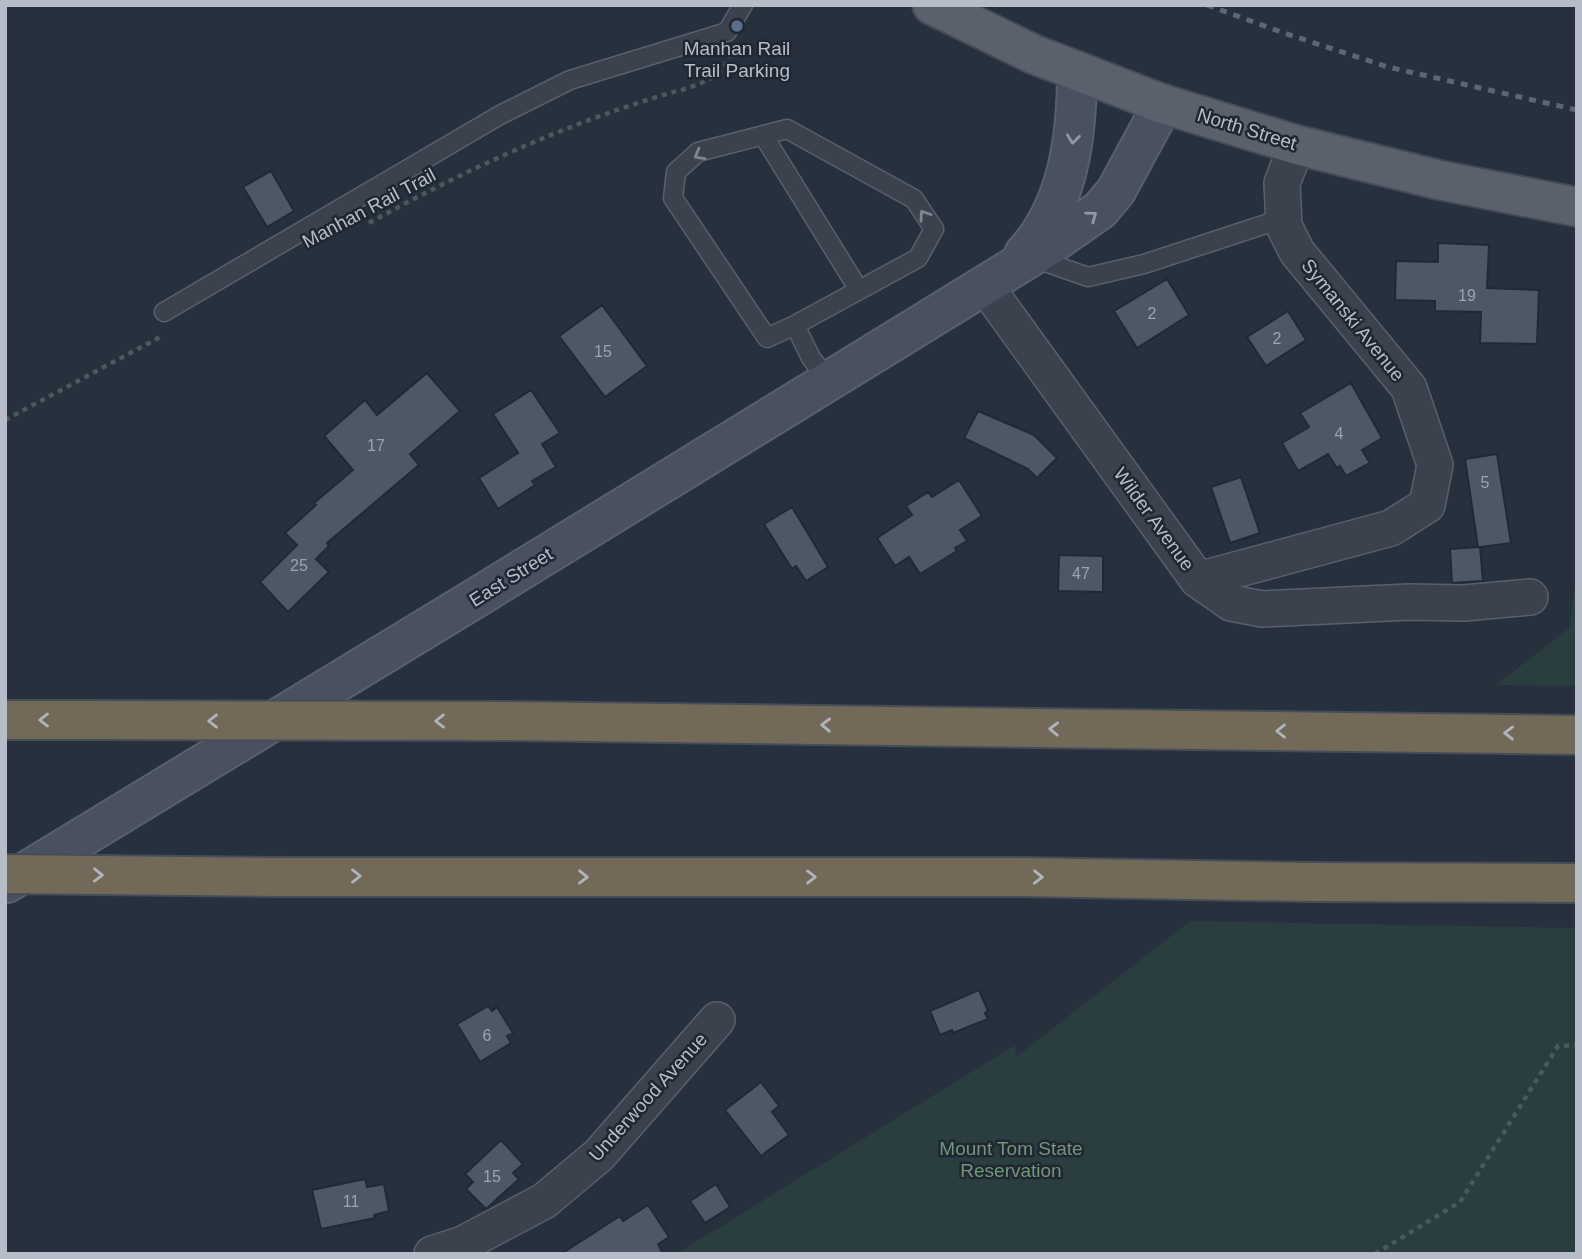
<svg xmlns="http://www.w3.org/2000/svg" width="1582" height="1259" font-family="Helvetica,sans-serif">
<rect width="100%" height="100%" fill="#27303d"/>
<path fill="#2a3d3f" d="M 1577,574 L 1577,686 L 1496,685 L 1569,628 Z
M 1190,921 L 1577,928 L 1577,1254 L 676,1254 L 1015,1045 L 1016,1057 Z"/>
<path fill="#4d5766" stroke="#212935" stroke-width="2" d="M 271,171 L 294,211 L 267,227 L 243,187 Z
M 1438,243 L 1489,245 L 1487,288 L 1539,290 L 1537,344 L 1480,343 L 1481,312 L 1435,311 L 1435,301 L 1395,300 L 1396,261 L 1438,262 Z
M 1167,279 L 1189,315 L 1137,348 L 1114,311 Z
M 602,305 L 647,366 L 605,397 L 559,336 Z
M 1288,311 L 1306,340 L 1266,366 L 1247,337 Z
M 427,373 L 460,411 L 410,454 L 419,465 L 327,543 L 329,546 L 316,559 L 329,572 L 288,612 L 260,582 L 297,545 L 285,533 L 316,505 L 314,503 L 353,470 L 324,436 L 365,400 L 377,415 Z
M 1351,383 L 1382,438 L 1362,450 L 1370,463 L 1346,476 L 1340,466 L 1337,468 L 1328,454 L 1298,471 L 1282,443 L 1309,427 L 1300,413 Z
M 531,390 L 560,433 L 542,444 L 556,467 L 532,481 L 535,485 L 498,509 L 479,478 L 518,453 L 493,414 Z
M 978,411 L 1034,435 L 1057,458 L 1037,478 L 1028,469 L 964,438 Z
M 1497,454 L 1511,543 L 1480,547 L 1483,581 L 1452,583 L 1450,549 L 1478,547 L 1465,459 Z
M 1241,477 L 1260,533 L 1230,543 L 1211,487 Z
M 959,480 L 982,516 L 960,530 L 967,541 L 955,548 L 957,551 L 920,574 L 909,557 L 895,566 L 877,538 L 912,515 L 906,506 L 928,492 L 932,497 Z
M 792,507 L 828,567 L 806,581 L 796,566 L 792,569 L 764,524 Z
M 1059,555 L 1103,556 L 1103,592 L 1058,591 Z
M 979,990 L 988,1011 L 985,1013 L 988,1019 L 953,1033 L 952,1030 L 940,1035 L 930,1011 Z
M 488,1006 L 492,1011 L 497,1007 L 513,1033 L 507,1036 L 511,1043 L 480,1062 L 457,1024 Z
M 761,1082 L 779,1106 L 772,1112 L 789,1135 L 761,1156 L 725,1110 Z
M 501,1140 L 523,1164 L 513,1173 L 519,1179 L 486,1209 L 466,1189 L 473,1182 L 465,1174 Z
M 365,1179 L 367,1187 L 384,1184 L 389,1211 L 374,1215 L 375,1218 L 321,1229 L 312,1190 Z
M 716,1184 L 730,1207 L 705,1223 L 690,1201 Z
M 648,1205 L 669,1237 L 658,1244 L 663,1254 L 561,1254 L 620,1216 L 623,1221 Z"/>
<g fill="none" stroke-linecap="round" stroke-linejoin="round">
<g stroke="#58606b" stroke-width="21">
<path id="lane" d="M 763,135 L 859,290
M 1034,258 L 1088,277 L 1144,264 L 1284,218
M 164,312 L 500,115 L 570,80 L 727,32 L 743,5
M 795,325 L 767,338 L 673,198 L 676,172 L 698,152 L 787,129 L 914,199 L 934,229 L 918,258 L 795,325 L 811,358 L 829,381"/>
</g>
<g stroke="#58606b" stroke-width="38">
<path id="street" d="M 984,284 L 1198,580 L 1231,603 L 1262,609 L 1409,602 L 1464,603 L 1530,597
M 1198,580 L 1391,528 L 1427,505 L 1435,465 L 1409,388 L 1297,252 L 1284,226 L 1282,183 L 1297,145
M 432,1254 L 463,1244 L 544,1201 L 599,1155 L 717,1020"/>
</g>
<g stroke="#58606b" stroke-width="42">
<path id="secondary" d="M 1024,254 C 1069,205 1077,135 1077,71
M 7,883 L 479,596 L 1050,245 L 1100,210 L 1116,191 L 1163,104"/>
</g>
<g stroke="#444b57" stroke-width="42">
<path id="primary" d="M 932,5 L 1033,54 L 1163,104 L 1297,145 L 1439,180 L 1577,207"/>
</g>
<g stroke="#454d58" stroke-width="42">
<path id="highway" d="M 5,720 L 84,720
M 509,721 L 1577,735
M 287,877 L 1021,877 L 1308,882 L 1577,883"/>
</g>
<path stroke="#495a5d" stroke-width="4.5" stroke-dasharray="5 5" stroke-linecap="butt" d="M 369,223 C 465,170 565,124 670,93 C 693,87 724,79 730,54
M 5,420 L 162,336
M 1375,1254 L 1460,1202 L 1558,1046 L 1577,1045"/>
<use href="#lane" stroke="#3b424e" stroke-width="18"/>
<use href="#street" stroke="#3b424e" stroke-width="35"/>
<use href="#secondary" stroke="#495160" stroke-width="38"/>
<use href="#primary" stroke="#59616d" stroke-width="38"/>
<use href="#highway" stroke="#736958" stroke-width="38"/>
<path stroke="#5d6674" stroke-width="5" stroke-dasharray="7 7" stroke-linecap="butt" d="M 1207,5 L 1284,33 L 1388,67 L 1577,110"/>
<g stroke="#454d58" stroke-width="42" stroke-linecap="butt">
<path id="highway-bridge" d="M 84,720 L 509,721
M 5,874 L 287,877"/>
</g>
<use href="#highway-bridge" stroke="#736958" stroke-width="38"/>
</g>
<defs><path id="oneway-chevron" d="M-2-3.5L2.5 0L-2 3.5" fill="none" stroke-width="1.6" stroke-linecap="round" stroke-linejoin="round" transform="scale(1.75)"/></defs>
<g stroke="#9097a4">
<use href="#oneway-chevron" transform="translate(1073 139) rotate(97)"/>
<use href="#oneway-chevron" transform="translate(1092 216) rotate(-36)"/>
</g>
<g stroke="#7f8691">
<use href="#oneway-chevron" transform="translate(699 155) rotate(150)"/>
<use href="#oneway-chevron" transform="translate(924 215) rotate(-124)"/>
</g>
<g stroke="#b0b5bd">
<use href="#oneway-chevron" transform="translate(44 720) rotate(180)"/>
<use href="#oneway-chevron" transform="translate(213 721) rotate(-180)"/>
<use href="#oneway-chevron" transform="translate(440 721) rotate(-180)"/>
<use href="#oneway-chevron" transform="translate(826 725) rotate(-179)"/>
<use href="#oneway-chevron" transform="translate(1054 729) rotate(-179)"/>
<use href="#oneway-chevron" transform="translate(1281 731) rotate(-180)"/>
<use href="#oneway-chevron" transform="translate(1509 733) rotate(-179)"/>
<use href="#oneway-chevron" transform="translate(98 875) rotate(1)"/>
<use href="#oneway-chevron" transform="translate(356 876)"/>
<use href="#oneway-chevron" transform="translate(583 877) rotate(1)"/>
<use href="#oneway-chevron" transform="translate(811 877)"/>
<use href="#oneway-chevron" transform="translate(1038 877) rotate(1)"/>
</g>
<circle fill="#5c6f8a" stroke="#1f2733" stroke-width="2.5" cx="737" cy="26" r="7"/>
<g text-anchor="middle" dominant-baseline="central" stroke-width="5" stroke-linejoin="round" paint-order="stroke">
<g font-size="16" fill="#9ca4b0">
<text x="1467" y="295">19</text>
<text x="1152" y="313">2</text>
<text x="1277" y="338">2</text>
<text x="603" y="351">15</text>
<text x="1339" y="433">4</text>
<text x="376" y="445">17</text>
<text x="1485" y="482">5</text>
<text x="299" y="565">25</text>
<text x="1081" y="573">47</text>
<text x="487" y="1035">6</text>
<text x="492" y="1176">15</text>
<text x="351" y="1201">11</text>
</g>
<g font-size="19" fill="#b7bdc8" stroke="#1f2733">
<text x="737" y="48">Manhan Rail<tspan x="737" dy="22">Trail Parking</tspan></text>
</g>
<g font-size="19" fill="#b7bdc8" stroke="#1f2733">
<text transform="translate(1247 129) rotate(17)">North Street</text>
<text transform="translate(369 208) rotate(-28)">Manhan Rail Trail</text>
<text transform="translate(1353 320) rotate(51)">Symanski Avenue</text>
<text transform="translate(1154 519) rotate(54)">Wilder Avenue</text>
<text transform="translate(511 577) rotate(-32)">East Street</text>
<text transform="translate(648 1097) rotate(-48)">Underwood Avenue</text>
</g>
<g font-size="19" fill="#70977a" stroke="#1f2733">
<text x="1011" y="1148">Mount Tom State<tspan x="1011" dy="22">Reservation</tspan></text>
</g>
</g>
<rect width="1582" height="1259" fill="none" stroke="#b7bdc8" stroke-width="14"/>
</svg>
